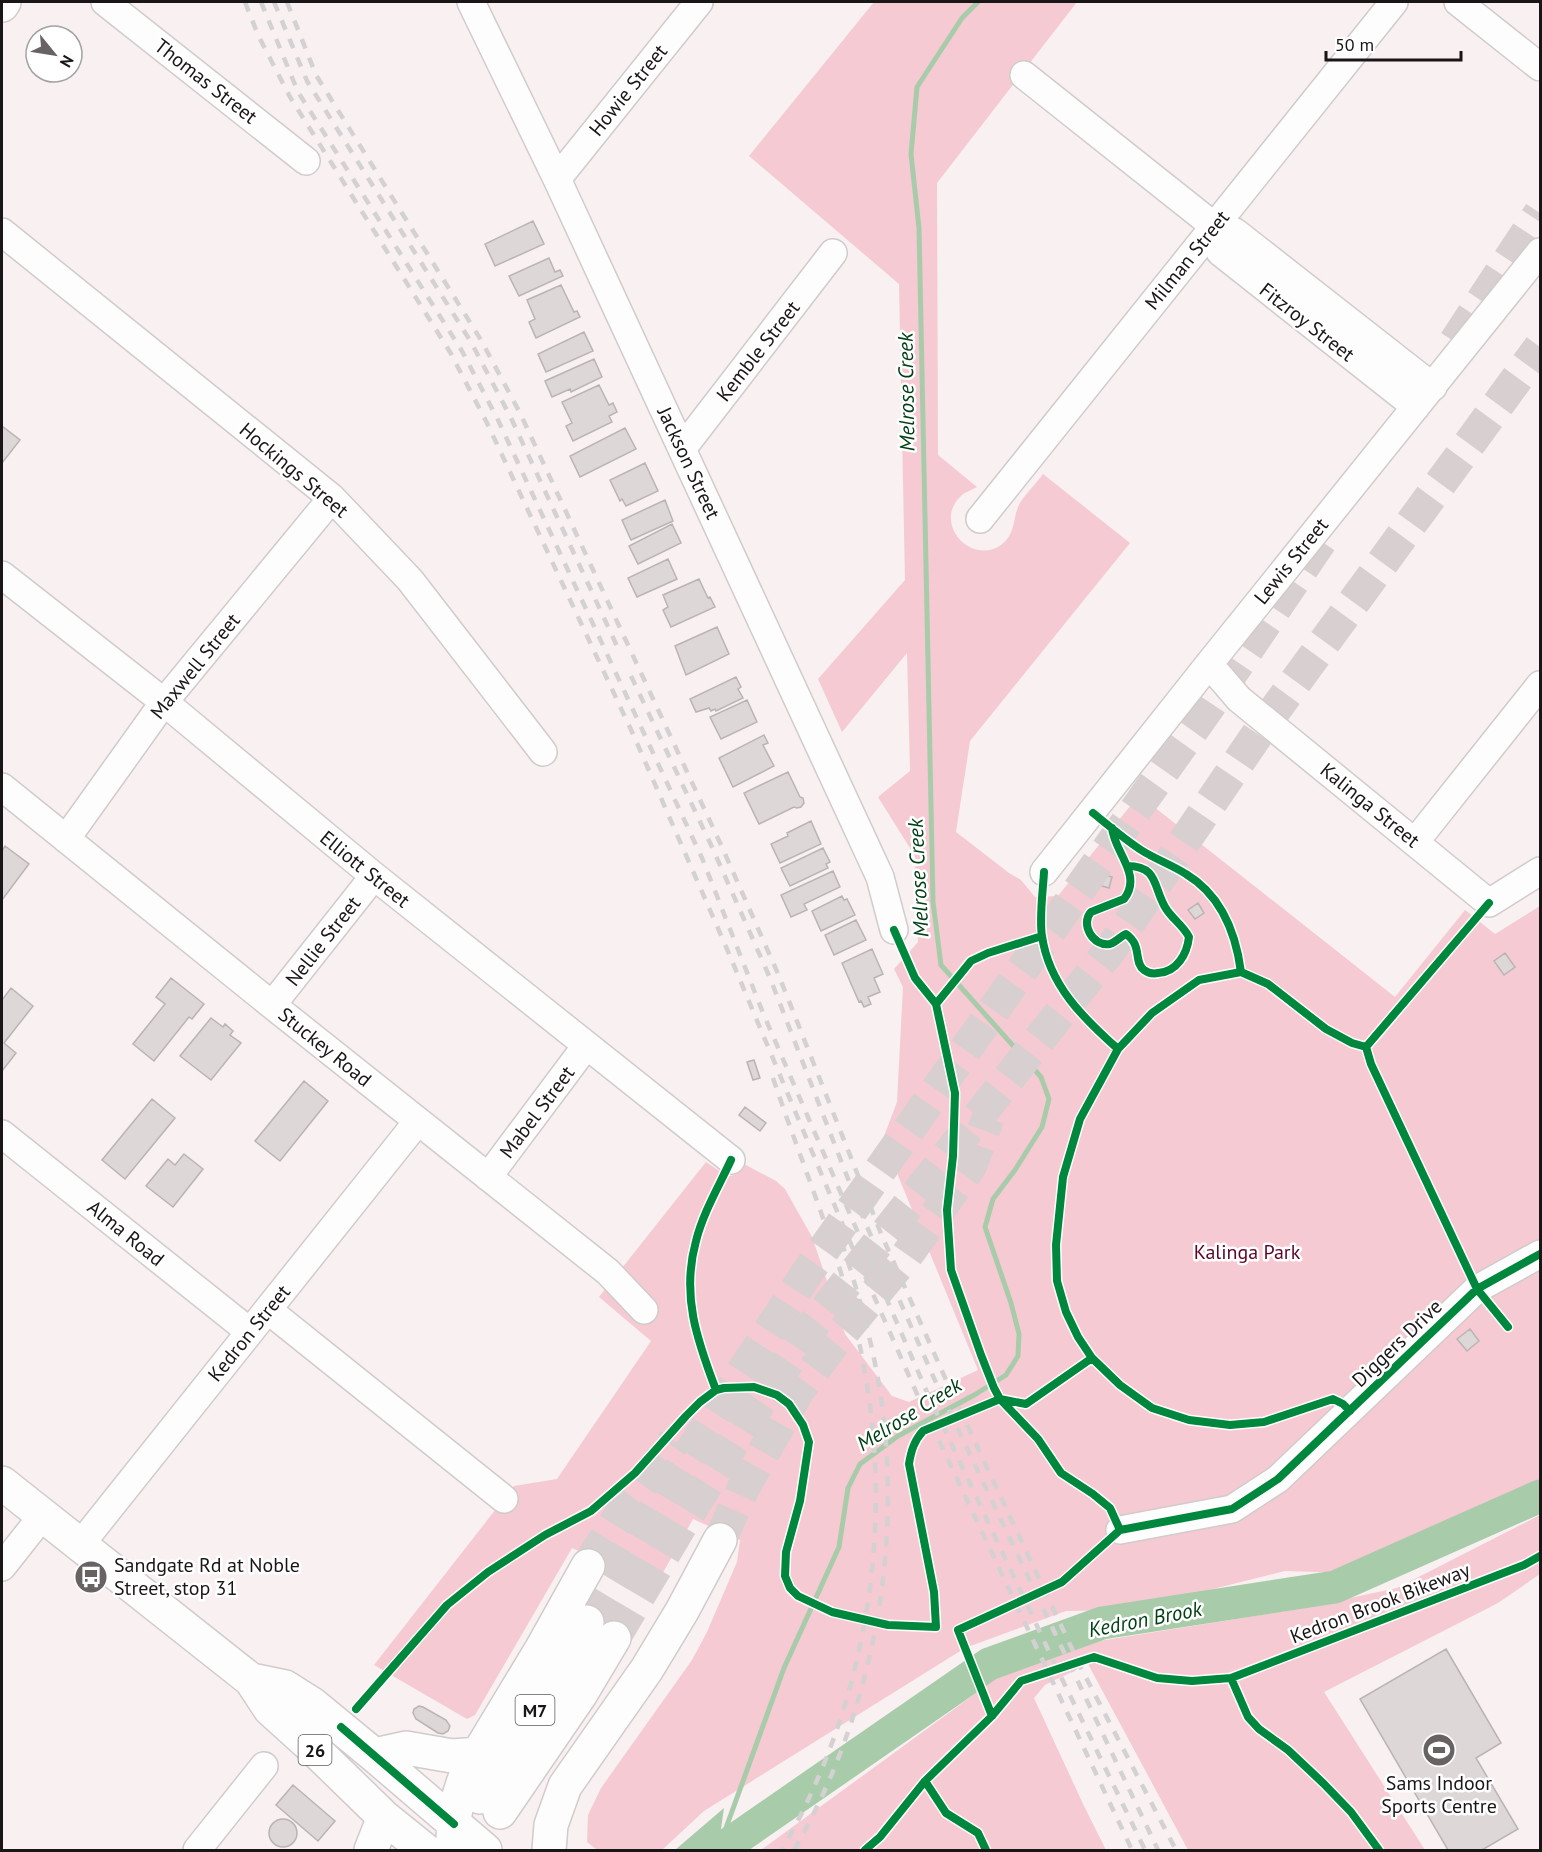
<svg xmlns="http://www.w3.org/2000/svg" width="1542" height="1852" font-family="'PT Sans',sans-serif">
<rect width="100%" height="100%" fill="#f8f0f1"/>
<path fill="#f5cad3" d="M 874,2 L 1077,2 L 937,183 L 938,455 L 977,487 C 972,490 965,492 961,496 C 932,523 971,566 1001,545 C 1017,533 1012,517 1020,503 C 1026,493 1036,484 1043,474 L 1130,543 L 970,741 L 956,832 L 1009,873 L 1021,880 L 1035,897 L 1058,896 L 1139,795 L 1395,997 L 1465,910 L 1495,934 L 1540,906 L 1540,1480 L 1348,1573 L 1285,1571 L 1129,1610 L 1066,1611 L 965,1648 L 704,1811 L 662,1850 L 597,1850 L 587,1842 L 588,1815 L 601,1788 L 692,1660 L 707,1632 L 737,1562 L 740,1540 L 693,1519 L 656,1585 L 572,1548 L 475,1715 L 467,1719 L 374,1665 L 514,1486 L 557,1479 L 651,1341 L 599,1297 L 706,1162 L 727,1176 C 736,1177 739,1170 744,1164 L 776,1181 L 785,1189 L 812,1237 L 845,1334 L 892,1396 L 909,1402 L 978,1370 L 883,1139 L 897,1102 L 903,987 L 894,969 L 918,942 L 915,856 L 878,797 L 910,771 L 907,653 L 842,732 L 818,679 L 905,580 L 899,284 L 749,156 Z
M 1540,1515 L 1540,1574 L 1498,1603 L 1324,1692 L 1425,1850 L 1188,1850 L 1088,1664 L 1045,1685 L 1034,1698 L 1084,1806 L 1106,1850 L 761,1850 L 998,1677 L 1087,1643 L 1298,1609 L 1397,1588 Z"/>
<path fill="#a8ccaa" d="M 724,1808 L 718,1850 L 675,1850 Z"/>
<g fill="none" stroke-linecap="round" stroke-linejoin="round">
<path stroke="#a8ccaa" stroke-width="5" d="M 718,1850 L 784,1668 L 839,1547 L 848,1488 L 860,1464 L 898,1436 L 976,1394 L 1006,1375 L 1018,1356 L 1019,1334 L 1011,1303 L 985,1227 L 993,1199 L 1015,1170 L 1042,1127 L 1049,1099 L 1041,1077 L 941,965 L 933,902 L 919,228 L 911,154 L 917,87 L 962,18 L 978,2"/>
<path stroke="#a8ccaa" stroke-width="33" d="M 720,1850 L 989,1664 L 1102,1623 L 1335,1587 L 1540,1496"/>
</g>
<path fill="#ddd7d8" stroke="#bab4b4" stroke-width="1.5" d="M 533,221 L 544,244 L 495,266 L 485,244 Z
M 549,258 L 555,272 L 560,270 L 563,276 L 519,296 L 509,276 Z
M 561,285 L 574,312 L 577,311 L 580,317 L 536,338 L 529,322 L 535,319 L 527,300 Z
M 584,332 L 593,351 L 546,372 L 538,354 Z
M 594,359 L 602,377 L 571,392 L 570,389 L 552,397 L 545,381 Z
M 599,385 L 609,405 L 613,403 L 617,412 L 609,416 L 612,422 L 573,441 L 566,426 L 572,423 L 562,402 Z
M 2,426 L 20,440 L 2,463 Z
M 625,428 L 636,449 L 580,477 L 570,456 Z
M 645,463 L 658,491 L 626,506 L 622,499 L 620,501 L 610,480 Z
M 665,500 L 673,521 L 631,540 L 622,520 Z
M 672,524 L 681,543 L 638,564 L 629,546 Z
M 668,559 L 677,579 L 637,597 L 628,578 Z
M 699,579 L 708,598 L 710,597 L 715,607 L 671,627 L 663,610 L 668,607 L 663,595 Z
M 717,627 L 729,654 L 686,675 L 675,646 Z
M 736,677 L 741,687 L 738,689 L 743,698 L 716,711 L 715,709 L 711,711 L 709,708 L 696,712 L 690,699 Z
M 747,700 L 757,722 L 721,739 L 710,717 Z
M 764,735 L 768,743 L 763,745 L 774,766 L 733,787 L 719,758 Z
M 788,772 L 800,797 L 803,798 L 804,803 L 801,807 L 797,808 L 794,807 L 759,824 L 744,793 Z
M 811,821 L 821,844 L 780,863 L 771,844 L 788,836 L 787,833 Z
M 5,846 L 29,864 L 2,900 L 2,851 Z
M 823,848 L 830,862 L 826,864 L 828,868 L 790,886 L 781,868 Z
M 833,871 L 840,887 L 804,904 L 807,910 L 791,917 L 781,895 Z
M 1101,874 L 1112,877 L 1109,888 L 1098,885 Z
M 842,896 L 844,900 L 847,899 L 855,915 L 821,931 L 812,911 Z
M 1198,903 L 1204,913 L 1195,919 L 1188,910 Z
M 856,920 L 866,940 L 834,955 L 825,935 Z
M 872,949 L 883,974 L 874,978 L 880,992 L 868,997 L 871,1004 L 864,1007 L 861,1001 L 859,1002 L 842,963 Z
M 1505,953 L 1515,967 L 1504,975 L 1494,961 Z
M 171,978 L 204,1004 L 192,1019 L 189,1017 L 154,1061 L 133,1044 L 165,1004 L 156,997 Z
M 11,988 L 33,1006 L 4,1043 L 16,1053 L 2,1071 L 2,1000 Z
M 211,1018 L 223,1027 L 225,1024 L 233,1031 L 230,1035 L 241,1043 L 211,1080 L 180,1056 Z
M 754,1060 L 760,1078 L 753,1080 L 747,1062 Z
M 304,1081 L 328,1101 L 280,1161 L 255,1141 Z
M 152,1099 L 175,1118 L 125,1179 L 102,1160 Z
M 745,1107 L 766,1123 L 760,1131 L 739,1115 Z
M 184,1154 L 203,1169 L 173,1207 L 146,1186 L 168,1159 L 175,1165 Z
M 1470,1329 L 1479,1341 L 1467,1351 L 1457,1339 Z
M 1446,1649 L 1501,1743 L 1476,1758 L 1518,1829 L 1482,1850 L 1448,1850 L 1360,1699 Z
M 419,1706 L 423,1707 L 446,1720 L 450,1726 L 448,1731 L 443,1734 L 438,1733 L 416,1719 L 413,1713 L 414,1709 Z
M 293,1785 L 335,1821 L 318,1841 L 276,1805 Z
M269 1833a14 14 0 1 1 28 0a14 14 0 1 1-28 0Z"/>
<g fill="none" stroke-linecap="round" stroke-linejoin="round">
<path stroke="#d7cfd0" stroke-width="33" stroke-dasharray="33 16" stroke-linecap="butt" d="M 1455,342 L 1540,213
M 720,1540 L 743,1489 L 798,1391 L 833,1344 L 907,1255 L 971,1165 L 988,1118
M 588,1566 L 625,1507 L 674,1441
M 587,1622 L 671,1482 L 807,1273 L 1210,705 L 1322,539
M 614,1638 L 683,1522 L 747,1421 L 814,1324 L 1111,949 L 1261,729 L 1540,347"/>
<g stroke="#d1cbcb" stroke-width="30">
<path id="minor" d="M 105,2 L 306,161
M 471,2 L 557,179 L 880,877 L 894,930
M 1458,2 L 1540,67
M 1024,75 L 1214,226 L 1235,232 L 1433,387
M 557,179 L 699,2
M 1214,226 L 1220,252 L 1416,407
M 2,232 L 332,498 L 410,580 L 543,752
M 682,449 L 833,253
M 980,519 L 1394,2
M 2,575 L 164,702 L 374,876 L 731,1160
M 1209,664 L 1239,699 L 1489,903 L 1540,871
M 2,787 L 272,1005 L 608,1272 L 644,1310
M 66,839 L 164,702 L 332,498
M 1415,842 L 1540,685
M 1044,872 L 1209,664 L 1540,252
M 272,1005 L 374,876
M 2,1134 L 250,1332
M 488,1177 L 586,1046
M 268,1310 L 504,1499
M 1120,1530 L 1232,1509 L 1278,1479 L 1477,1289 L 1540,1254
M 80,1545 L 418,1121
M 2,1567 L 43,1515
M 197,1850 L 264,1766"/>
</g>
<g stroke="#d1cbcb" stroke-width="36">
<path id="major" d="M 2,5 L 4,2"/>
</g>
<g stroke="#d1cbcb" stroke-width="36">
<path id="highway" d="M 2,1483 L 251,1680 L 270,1709 L 312,1747 L 384,1817 L 425,1850
M 251,1680 L 285,1687 L 312,1704 L 374,1755 L 485,1850
M 374,1755 L 406,1748 L 452,1756 L 479,1754
M 480,1797 L 556,1676 L 587,1622
M 500,1812 L 580,1695 L 614,1638
M 371,1850 L 384,1817
M 453,1850 C 452,1822 457,1794 469,1769 L 541,1650 L 588,1566
M 549,1850 L 551,1825 L 565,1786 L 647,1669 L 682,1611 L 720,1540"/>
</g>
<use href="#minor" stroke="#fefdfd" stroke-width="27"/>
<use href="#major" stroke="#fefdfd" stroke-width="33"/>
<use href="#highway" stroke="#fefdfd" stroke-width="33"/>
<path stroke="#d4d1d2" stroke-width="4.5" stroke-dasharray="10 10" stroke-linecap="butt" d="M 245,2 L 258,35 L 290,97 L 450,352 L 487,423 L 633,734 L 727,949 L 847,1235 L 917,1394 L 1132,1850
M 261,2 L 298,92 L 462,351 L 498,420 L 702,858 L 763,1013 L 926,1390 L 1061,1677 L 1145,1850
M 274,2 L 307,81 L 471,342 L 511,418 L 617,646
M 287,2 L 316,75 L 481,340 L 520,413 L 722,847 L 779,976 L 882,1236 L 946,1380 L 1081,1668 L 1176,1850
M 631,676 L 712,847 L 770,978 L 864,1220 L 937,1385 L 1158,1850
M 773,1078 C 802,1165 840,1252 859,1342 C 897,1515 870,1697 782,1850
M 794,1850 C 869,1721 901,1562 883,1413 C 876,1353 859,1295 840,1237"/>
<g stroke="#fff" stroke-width="11">
<path id="cycleway" d="M 1093,813 C 1108,825 1124,839 1141,850 C 1155,859 1172,865 1186,874 C 1221,895 1236,934 1241,972
M 1112,828 C 1114,852 1143,875 1124,899 L 1091,912 C 1080,924 1093,947 1110,944 C 1116,942 1121,936 1126,934 C 1143,946 1133,962 1144,970 C 1148,973 1153,974 1158,973 C 1177,972 1187,954 1189,937 C 1183,925 1171,918 1165,907 C 1153,886 1158,866 1127,866
M 1044,872 C 1043,891 1039,918 1042,936 C 1049,985 1083,1018 1118,1049
M 1489,903 L 1366,1047 L 1371,1064 L 1477,1289 L 1508,1327
M 894,930 L 915,978 L 936,1004 L 955,1093 L 953,1156 L 947,1210 L 951,1270 L 981,1355 L 994,1388 L 1000,1399 L 1038,1439 L 1061,1473 L 1093,1494 L 1110,1508 L 1120,1530
M 936,1004 L 971,961 L 988,953 L 1042,936
M 716,1390 C 697,1340 681,1295 696,1241 C 703,1213 719,1186 731,1160
M 1350,1411 L 1343,1404 L 1333,1399 L 1264,1422 L 1230,1425 L 1189,1420 L 1152,1408 L 1120,1385 L 1092,1358 L 1078,1337 L 1066,1312 L 1057,1281 L 1056,1245 L 1063,1177 L 1080,1119 L 1118,1049 L 1152,1013 L 1199,980 L 1241,972 L 1268,984 L 1326,1029 L 1352,1043 L 1366,1047
M 1120,1530 L 1232,1509 L 1278,1479 L 1477,1289 L 1540,1254
M 1231,1678 L 1248,1717 L 1259,1729 L 1288,1750 L 1323,1783 L 1351,1812 L 1379,1850
M 356,1709 L 447,1605 L 488,1572 L 545,1535 L 591,1511 L 635,1473 L 686,1416 L 700,1402 L 716,1390 L 724,1388 L 754,1387 L 777,1395 L 789,1404 L 803,1425 L 809,1442 L 800,1501 L 786,1552 L 785,1576 L 790,1588 L 798,1596 L 832,1612 L 888,1625 L 936,1627 L 934,1592 L 909,1464 C 911,1451 914,1441 923,1431 L 1000,1399 L 1026,1404 L 1092,1358
M 992,1716 L 958,1630 L 1062,1582 L 1120,1530
M 341,1727 L 454,1824
M 925,1781 L 946,1813 L 978,1833 L 986,1850
M 865,1850 L 880,1837 L 925,1781 L 992,1716 L 1021,1681 L 1094,1657 L 1157,1678 L 1192,1681 L 1231,1678 L 1524,1565 L 1540,1556"/>
</g>
<use href="#cycleway" stroke="#00873e" stroke-width="8"/>
</g>
<defs>
<g id="bus-disc" transform="scale(1.725)"><circle r="9.5" fill="#686263" stroke="#fff"/><path d="M-5-6H5V4H4V6H2V4H-2V6H-4V4H-5ZM-3.5-4V0h7V-4ZM-3.5 1.2v1.5H-2V1.2ZM2 1.2v1.5H3.5V1.2Z" fill="#fff"/></g>
<g id="stadium-disc" transform="scale(1.725)"><circle r="9.5" fill="#686263" stroke="#fff"/><path d="M0-5a6.5 5 0 1 0 0 10a6.5 5 0 1 0 0-10ZM-3.5-1.8h7v3.6h-7Z" fill="#fff"/></g>
</defs>
<g fill-rule="evenodd">
<use href="#bus-disc" x="91" y="1577"/>
<use href="#stadium-disc" x="1439" y="1750"/>
</g>
<g text-anchor="middle" dominant-baseline="central" stroke-width="5" stroke-linejoin="round" paint-order="stroke">
<g fill="#fff" stroke="#5f5b5c" stroke-width="1.5">
<rect x="515.5" y="1695" width="39" height="30" rx="4.5"/>
<rect x="298.5" y="1735" width="33" height="30" rx="4.5"/>
</g>
<g font-size="18" font-weight="bold" fill="#1a1516">
<text x="535" y="1710">M7</text>
<text x="315" y="1750">26</text>
</g>
<g font-size="20" fill="#1a1516" stroke="#fff">
<text transform="translate(206 81) rotate(38)">Thomas Street</text>
<text transform="translate(628 90) rotate(-51)">Howie Street</text>
<text transform="translate(1187 260) rotate(-51)">Milman Street</text>
<text transform="translate(1307 322) rotate(38)">Fitzroy Street</text>
<text transform="translate(758 351) rotate(-52)">Kemble Street</text>
<text transform="translate(689 463) rotate(65)">Jackson Street</text>
<text transform="translate(294 470) rotate(40)">Hockings Street</text>
<text transform="translate(1291 561) rotate(-51)">Lewis Street</text>
<text transform="translate(195 666) rotate(-51)">Maxwell Street</text>
<text transform="translate(1370 805) rotate(39)">Kalinga Street</text>
<text transform="translate(365 869) rotate(39)">Elliott Street</text>
<text transform="translate(323 941) rotate(-52)">Nellie Street</text>
<text transform="translate(325 1047) rotate(39)">Stuckey Road</text>
<text transform="translate(537 1112) rotate(-53)">Mabel Street</text>
<text transform="translate(126 1233) rotate(39)">Alma Road</text>
<text transform="translate(249 1333) rotate(-51)">Kedron Street</text>
<text transform="translate(1397 1343) rotate(-44)">Diggers Drive</text>
<text transform="translate(1380 1603) rotate(-21)">Kedron Brook Bikeway</text>
</g>
<g font-size="20" fill="#5b0527" stroke="#fff">
<text x="1247" y="1252">Kalinga Park</text>
</g>
<g font-size="20" fill="#1a1516" stroke="#fff" text-anchor="start">
<text x="114" y="1565">Sandgate Rd at Noble<tspan x="114" dy="23">Street, stop 31</tspan></text>
<text x="1439" y="1783" text-anchor="middle">Sams Indoor<tspan x="1439" dy="23">Sports Centre</tspan></text>
</g>
<g font-size="21" font-style="italic" fill="#004014" stroke="#fff">
<text transform="translate(906 392) rotate(-91)">Melrose Creek</text>
<text transform="translate(918 878) rotate(-93)">Melrose Creek</text>
<text transform="translate(909 1414) rotate(-32)">Melrose Creek</text>
<text transform="translate(1145 1619) rotate(-11)">Kedron Brook</text>
</g>
</g>
<rect width="1542" height="1852" fill="none" stroke="#1a1516" stroke-width="6"/>
<g transform="translate(54 54) rotate(120)"><circle r="28" fill="#ffffff" stroke="#a3a1a2" stroke-width="1.5"/>
<path d="M0-4.5L10 22L0 15L-10 22Z" fill="#686263"/>
<text y="-9" font-size="16" font-weight="bold" text-anchor="middle" fill="#1a1516">N</text>
</g>
<path d="M1326 51v9h135v-9" fill="none" stroke="#1a1516" stroke-width="3"/>
<text x="1335" y="51" font-size="18" fill="#1a1516" stroke="#ffffff" stroke-width="4.5" paint-order="stroke">50 m</text>
</svg>
